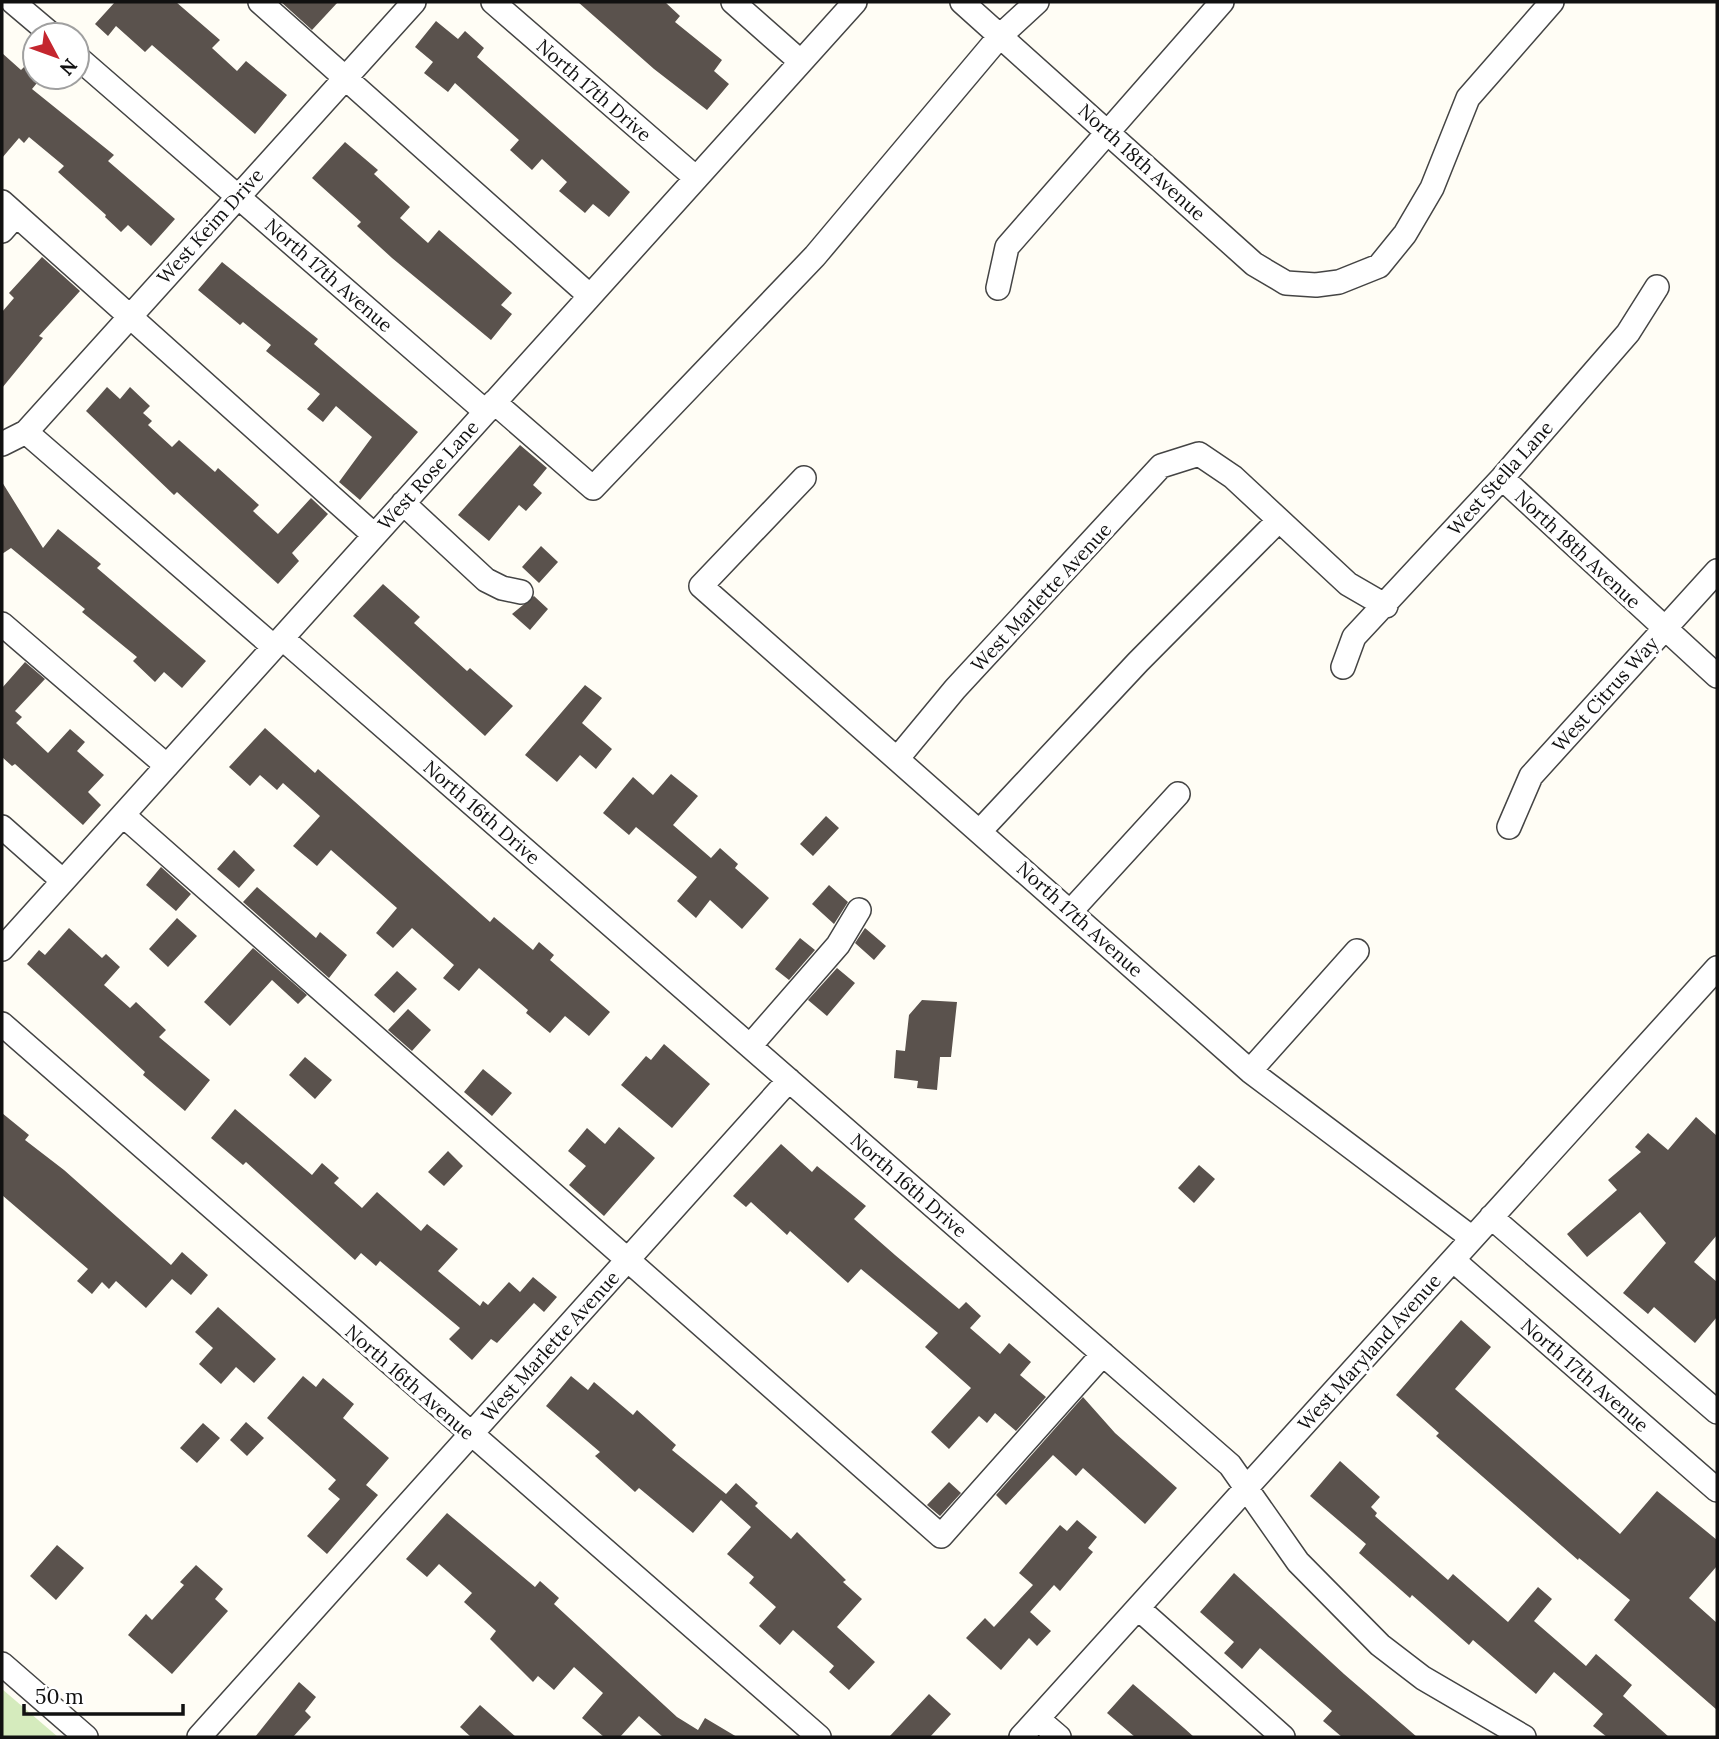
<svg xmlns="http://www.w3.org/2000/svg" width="1719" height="1739" font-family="Lora,serif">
<rect width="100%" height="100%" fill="#fffdf5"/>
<path fill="#d5ebbd" d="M 2,1689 L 58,1737 L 2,1737 Z"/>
<path fill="#5a524d" d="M 115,2 L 176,2 L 220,40 L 212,48 L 237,71 L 246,61 L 287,95 L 255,134 L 152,45 L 145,52 L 116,26 L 108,36 L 95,24 Z
M 281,2 L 338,2 L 312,30 Z
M 578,2 L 665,2 L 680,16 L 675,22 L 722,60 L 714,71 L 729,84 L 707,110 L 654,69 Z
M 436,21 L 458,39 L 465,31 L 484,48 L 477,57 L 630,192 L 609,217 L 593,204 L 585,213 L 559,191 L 567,182 L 542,159 L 532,170 L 510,150 L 519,140 L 455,83 L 448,92 L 424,73 L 433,62 L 415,47 Z
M 2,53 L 21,70 L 27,64 L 35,71 L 35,77 L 42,77 L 32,89 L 114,155 L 108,161 L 175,219 L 151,246 L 128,225 L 121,232 L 105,217 L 106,215 L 58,172 L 64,166 L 29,137 L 24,143 L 19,138 L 2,158 Z
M 345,142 L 378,170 L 374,174 L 410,207 L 400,218 L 428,243 L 439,230 L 512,293 L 501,305 L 512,314 L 491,340 L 392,258 L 357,226 L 361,222 L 312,178 Z
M 42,257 L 80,291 L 39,336 L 43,338 L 2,388 L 2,312 L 14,298 L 9,293 Z
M 222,262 L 318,339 L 314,344 L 418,432 L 360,500 L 339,482 L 372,437 L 336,406 L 323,422 L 307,409 L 320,394 L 266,351 L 271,345 L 243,322 L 240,325 L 198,290 Z
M 107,387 L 120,399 L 130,387 L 150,406 L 143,413 L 152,421 L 148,425 L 172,447 L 179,440 L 215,472 L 218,468 L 259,505 L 253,511 L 278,534 L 311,498 L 328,514 L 292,553 L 299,561 L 278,584 L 177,492 L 174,495 L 86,411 Z
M 520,445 L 547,468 L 533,485 L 542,493 L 526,511 L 519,505 L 489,541 L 458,515 Z
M 2,482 L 43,548 L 58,529 L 101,564 L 97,568 L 206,661 L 182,688 L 164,672 L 155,682 L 133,661 L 137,657 L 82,612 L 85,609 L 11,548 L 2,554 Z
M 541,546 L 558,562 L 539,583 L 522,567 Z
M 383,584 L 420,617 L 414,623 L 467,671 L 470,668 L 513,706 L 485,736 L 353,616 Z
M 534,596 L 548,609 L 530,630 L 512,614 Z
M 25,662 L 45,679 L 15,711 L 22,717 L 16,723 L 48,753 L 70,729 L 85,742 L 77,751 L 104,775 L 88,792 L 101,805 L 83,825 L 15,764 L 12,766 L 2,757 L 2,688 Z
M 585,685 L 602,698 L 582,723 L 612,749 L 596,769 L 580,755 L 557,782 L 525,755 Z
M 265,728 L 315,773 L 318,769 L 490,922 L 494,917 L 533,950 L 539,942 L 554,955 L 550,960 L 610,1012 L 589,1036 L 565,1016 L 550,1033 L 526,1013 L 528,1010 L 479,968 L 459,991 L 443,978 L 454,965 L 412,928 L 393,948 L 376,933 L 397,908 L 331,850 L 317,866 L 293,846 L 320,816 L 283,783 L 277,790 L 260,775 L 250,786 L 229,767 Z
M 671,774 L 698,796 L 673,825 L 711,858 L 720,848 L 738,864 L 735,868 L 769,898 L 742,929 L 710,900 L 696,918 L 677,901 L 697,877 L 636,827 L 629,835 L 603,813 L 633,777 L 653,795 Z
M 826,816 L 839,828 L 813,856 L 800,844 Z
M 234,850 L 255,870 L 239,888 L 217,869 Z
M 161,867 L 191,894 L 176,911 L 146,885 Z
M 829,885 L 848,902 L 834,924 L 812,904 Z
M 257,887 L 316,938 L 320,932 L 347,955 L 329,978 L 243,902 Z
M 177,918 L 197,936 L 168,967 L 149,949 Z
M 69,928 L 102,958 L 106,954 L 120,967 L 104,985 L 130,1008 L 136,1002 L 166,1030 L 159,1037 L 210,1080 L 185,1111 L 143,1075 L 145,1072 L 27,964 L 39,950 L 45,955 Z
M 865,928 L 886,946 L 874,960 L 855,943 Z
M 800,938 L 815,950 L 789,980 L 775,969 Z
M 253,948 L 307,995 L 298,1004 L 272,980 L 230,1026 L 204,1002 Z
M 837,968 L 855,983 L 827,1016 L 808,1000 Z
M 397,971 L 417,989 L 394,1013 L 374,995 Z
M 922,1000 L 957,1002 L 951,1057 L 940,1057 L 937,1090 L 917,1088 L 918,1081 L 894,1078 L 896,1050 L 905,1051 L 909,1015 Z
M 408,1009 L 431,1030 L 412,1051 L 388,1030 Z
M 664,1044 L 710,1084 L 672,1128 L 621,1085 L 646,1056 L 651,1060 Z
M 305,1057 L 332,1080 L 315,1099 L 289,1075 Z
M 483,1069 L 512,1093 L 492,1116 L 464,1092 Z
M 235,1109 L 312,1175 L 322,1163 L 339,1178 L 334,1183 L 362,1208 L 377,1192 L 421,1231 L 427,1224 L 458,1249 L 438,1271 L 480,1306 L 483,1301 L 488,1305 L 509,1282 L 520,1292 L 533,1277 L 557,1297 L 544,1312 L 534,1303 L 497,1343 L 491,1339 L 472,1360 L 449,1339 L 460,1328 L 380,1261 L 376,1266 L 361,1253 L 355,1260 L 246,1162 L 243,1165 L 211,1138 Z
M 2,1113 L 29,1135 L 25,1140 L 64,1170 L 171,1265 L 182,1252 L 208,1275 L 191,1295 L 172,1279 L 146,1308 L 116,1281 L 109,1289 L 102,1282 L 92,1294 L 77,1281 L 88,1269 L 2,1195 Z
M 1696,1117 L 1717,1136 L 1717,1235 L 1694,1262 L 1717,1282 L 1717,1317 L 1695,1343 L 1654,1307 L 1648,1314 L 1623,1293 L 1666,1243 L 1640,1212 L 1587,1257 L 1567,1234 L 1617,1190 L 1608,1180 L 1641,1152 L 1635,1147 L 1648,1133 L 1668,1150 Z
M 619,1127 L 655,1158 L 604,1216 L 569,1185 L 586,1166 L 568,1151 L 587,1128 L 605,1144 Z
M 781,1144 L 812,1172 L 817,1166 L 866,1206 L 854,1219 L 895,1255 L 959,1309 L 966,1302 L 981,1316 L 970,1328 L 1000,1354 L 1009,1343 L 1031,1362 L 1020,1375 L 1046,1397 L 1016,1431 L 995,1413 L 987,1423 L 979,1416 L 949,1449 L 931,1432 L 971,1388 L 925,1347 L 938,1333 L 861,1269 L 848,1283 L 790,1231 L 787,1235 L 751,1202 L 746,1207 L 733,1196 Z
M 448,1151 L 463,1166 L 444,1186 L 428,1172 Z
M 1199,1165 L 1215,1179 L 1194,1203 L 1178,1188 Z
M 218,1307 L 276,1359 L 254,1383 L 236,1367 L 221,1384 L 199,1364 L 213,1348 L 195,1332 Z
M 1461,1320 L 1491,1347 L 1455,1389 L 1620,1534 L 1657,1491 L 1717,1540 L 1717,1566 L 1689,1598 L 1717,1623 L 1717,1710 L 1614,1620 L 1630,1600 L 1579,1558 L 1578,1560 L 1436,1436 L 1439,1433 L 1396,1395 Z
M 303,1376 L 316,1387 L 323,1378 L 354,1404 L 343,1418 L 389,1458 L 366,1485 L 378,1495 L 327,1554 L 307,1536 L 340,1499 L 328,1489 L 336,1480 L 267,1418 Z
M 571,1376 L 588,1390 L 594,1382 L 633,1415 L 637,1410 L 676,1445 L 672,1450 L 726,1494 L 736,1483 L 758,1503 L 755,1506 L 791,1539 L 797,1532 L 846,1580 L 843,1582 L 862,1599 L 837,1627 L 875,1662 L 849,1690 L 829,1672 L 834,1666 L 793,1630 L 780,1645 L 759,1626 L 776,1607 L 749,1583 L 754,1577 L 727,1554 L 751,1527 L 721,1500 L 693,1533 L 639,1488 L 635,1492 L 595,1456 L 600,1452 L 546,1406 Z
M 1083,1397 L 1115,1433 L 1177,1488 L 1145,1524 L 1083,1468 L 1076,1476 L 1053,1455 L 1006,1505 L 996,1495 Z
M 246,1422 L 264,1438 L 247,1456 L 230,1440 Z
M 203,1423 L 220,1438 L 197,1463 L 180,1448 Z
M 1340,1461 L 1380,1497 L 1371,1507 L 1377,1513 L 1375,1516 L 1448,1580 L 1453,1574 L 1508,1622 L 1538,1587 L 1552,1599 L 1534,1621 L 1586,1666 L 1596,1654 L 1632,1685 L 1623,1696 L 1669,1737 L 1607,1737 L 1593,1726 L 1603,1714 L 1554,1672 L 1536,1694 L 1473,1640 L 1469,1645 L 1412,1595 L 1410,1598 L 1359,1553 L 1366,1544 L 1310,1496 Z
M 949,1482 L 961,1493 L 940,1516 L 927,1505 Z
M 447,1513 L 535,1587 L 540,1581 L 559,1598 L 554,1604 L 677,1717 L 698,1730 L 705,1718 L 737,1737 L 663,1737 L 639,1716 L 620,1737 L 604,1737 L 582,1718 L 603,1693 L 574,1667 L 554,1690 L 538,1676 L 533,1682 L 490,1639 L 496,1631 L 464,1602 L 472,1593 L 439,1564 L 427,1577 L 406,1559 Z
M 1077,1520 L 1097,1537 L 1088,1548 L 1093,1552 L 1060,1591 L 1054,1585 L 1030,1612 L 1051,1631 L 1037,1646 L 1029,1638 L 1001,1670 L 966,1638 L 985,1618 L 994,1627 L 1033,1585 L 1019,1573 L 1060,1525 L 1067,1531 Z
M 57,1545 L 84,1568 L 56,1600 L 30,1576 Z
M 196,1565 L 223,1589 L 215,1599 L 228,1611 L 172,1674 L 128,1635 L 146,1614 L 152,1620 L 184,1585 L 180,1582 Z
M 1234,1573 L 1344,1674 L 1417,1737 L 1342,1737 L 1323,1721 L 1332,1711 L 1260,1648 L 1242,1669 L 1224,1653 L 1234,1642 L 1200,1612 Z
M 299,1682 L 316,1697 L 305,1711 L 311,1717 L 293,1737 L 255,1737 Z
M 1133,1684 L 1184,1728 L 1194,1737 L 1135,1737 L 1107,1713 Z
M 929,1694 L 951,1714 L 930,1737 L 889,1737 Z
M 480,1705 L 516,1737 L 471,1737 L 460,1727 Z"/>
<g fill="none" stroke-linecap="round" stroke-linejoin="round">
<g stroke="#444" stroke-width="26">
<path id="minor" d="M 13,2 L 52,35
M 260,2 L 590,296
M 493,2 L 696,178
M 733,2 L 801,62
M 962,2 L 1254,264 L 1286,283 L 1316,285 L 1339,282 L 1379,266 L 1405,234 L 1432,188 L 1468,98 L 1552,2
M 77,57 L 486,412
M 2,202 L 374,535
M 2,231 L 16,215
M 998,288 L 1007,247 L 1222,2
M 494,402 L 593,488 L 815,256 L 1000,36 L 1037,2
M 26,432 L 274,647
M 2,444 L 26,432 L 414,2
M 804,478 L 701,586 L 1250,1071 L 1472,1238
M 1502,478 L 1717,676
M 403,503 L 486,580 L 502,588 L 521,592
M 2,624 L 167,766
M 282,638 L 1230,1465 L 1298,1562 L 1380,1645 L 1423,1678 L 1524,1737
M 1343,667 L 1354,637 L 1502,478 L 1628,333 L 1657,287
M 897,759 L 955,689 L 1161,466 L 1199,454 L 1233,477 L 1348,584 L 1386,606
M 123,815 L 941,1536 L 1103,1354
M 2,827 L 63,881
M 1509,827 L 1531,776 L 1717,571
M 980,831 L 1138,662 L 1279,520
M 1071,911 L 1178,794
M 2,949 L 855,2
M 2,1024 L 819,1737
M 750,1046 L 838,945 L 859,910
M 1250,1071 L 1357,951
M 1491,1217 L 1717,1412
M 1453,1260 L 1717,1490
M 1139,1609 L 1283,1737
M 2,1664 L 86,1737
M 1038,1719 L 1059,1737
M 199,1737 L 789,1080
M 1021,1737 L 1717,968"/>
</g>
<use href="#minor" stroke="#fff" stroke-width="23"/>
</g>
<g text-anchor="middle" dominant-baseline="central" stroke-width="7" stroke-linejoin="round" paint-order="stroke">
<g font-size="19" fill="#111" stroke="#fff">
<text transform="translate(594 90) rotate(41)">North 17th Drive</text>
<text transform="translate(1142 162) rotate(42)">North 18th Avenue</text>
<text transform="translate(210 226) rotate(-48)">West Keim Drive</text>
<text transform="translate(329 275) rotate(41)">North 17th Avenue</text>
<text transform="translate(428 475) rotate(-48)">West Rose Lane</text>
<text transform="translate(1500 478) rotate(-48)">West Stella Lane</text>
<text transform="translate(1578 549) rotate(43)">North 18th Avenue</text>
<text transform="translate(1041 597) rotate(-47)">West Marlette Avenue</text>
<text transform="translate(1605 694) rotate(-48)">West Citrus Way</text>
<text transform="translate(482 812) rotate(41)">North 16th Drive</text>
<text transform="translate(1080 919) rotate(42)">North 17th Avenue</text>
<text transform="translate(909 1185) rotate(41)">North 16th Drive</text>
<text transform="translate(550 1346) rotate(-48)">West Marlette Avenue</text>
<text transform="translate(1369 1352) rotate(-48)">West Maryland Avenue</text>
<text transform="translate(1585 1375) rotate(41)">North 17th Avenue</text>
<text transform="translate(410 1382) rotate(41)">North 16th Avenue</text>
</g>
</g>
<rect width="1719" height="1739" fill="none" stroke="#111111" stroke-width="7"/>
<g transform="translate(56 56) rotate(131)"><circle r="33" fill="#ffffff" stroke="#a0a0a0" stroke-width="2"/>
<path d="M0-5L12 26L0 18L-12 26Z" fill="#c4262e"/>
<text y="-10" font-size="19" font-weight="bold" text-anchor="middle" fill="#111111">N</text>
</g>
<path d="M24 1704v10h159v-10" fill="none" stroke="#111111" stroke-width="3.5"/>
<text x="35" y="1704" font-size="21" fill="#111111" stroke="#ffffff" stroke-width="5" paint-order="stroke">50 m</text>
</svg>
